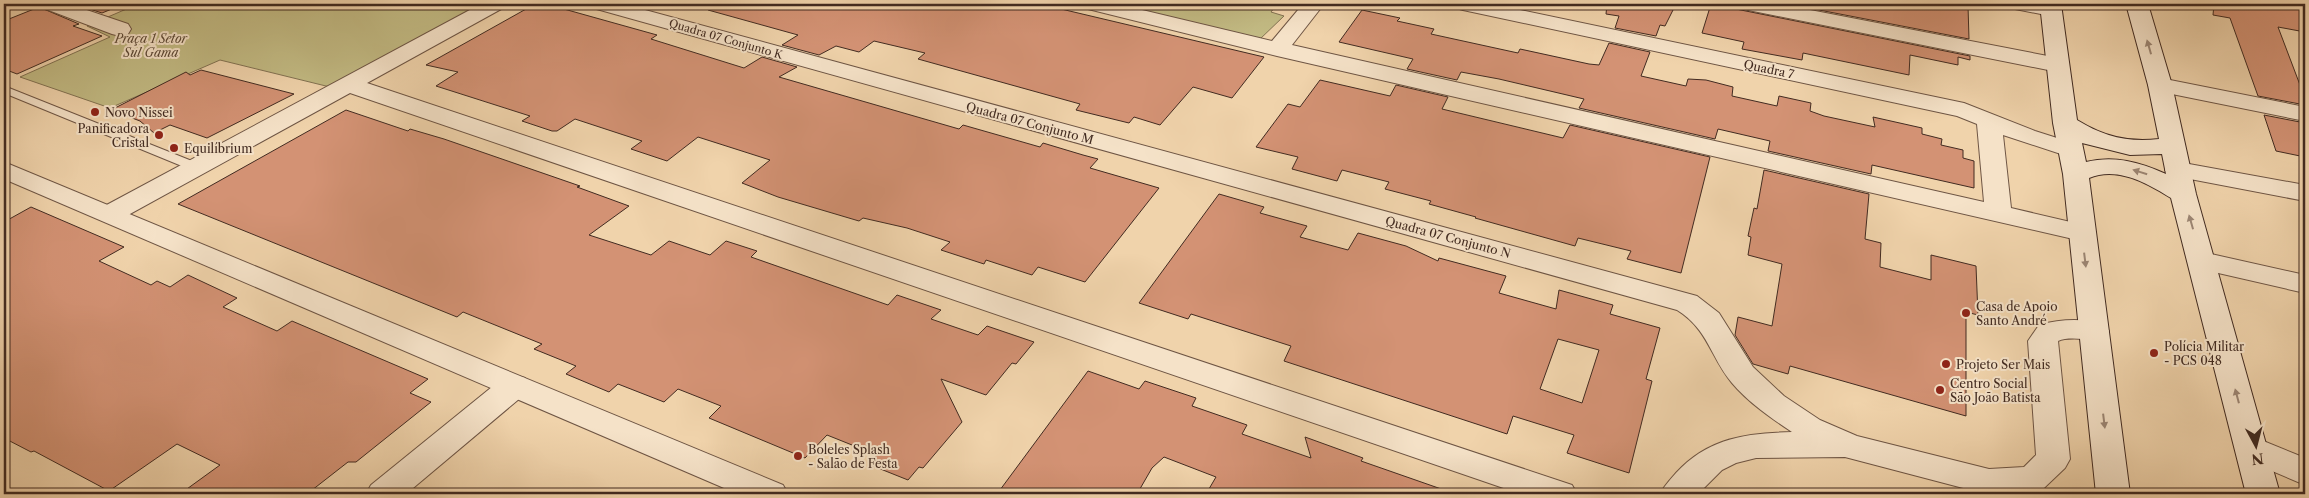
<svg xmlns="http://www.w3.org/2000/svg" width="2309" height="498" font-family="'Libre Caslon Text',serif">
<rect width="100%" height="100%" fill="#f0d3ab"/>
<filter id="stains"><feTurbulence type="fractalNoise" baseFrequency=".004" numOctaves="4"/><feColorMatrix values="0 0 0 0 .2 0 0 0 0 .09 0 0 0 0 .02 0 0 0 .5 -.17"/></filter>
<radialGradient id="worn" r=".72"><stop offset=".6" stop-color="#630" stop-opacity="0"/><stop offset="1" stop-color="#630" stop-opacity=".3"/></radialGradient>
<path fill="#c2ba83" stroke="#827252" d="M 138,4 L 484,4 L 330,87 L 220,60 L 110,108 L 20,77 L 110,37 L 87,26 Z
M 1106,4 L 1277,4 L 1271,12 L 1284,16 L 1259,40 Z"/>
<path fill="#d39274" stroke="#422b21" fill-rule="evenodd" d="M 74,4 L 124,4 L 102,13 Z
M 535,4 L 546,4 L 657,35 L 651,39 L 744,68 L 762,57 L 797,67 L 779,77 L 959,129 L 963,125 L 1040,147 L 1043,143 L 1083,155 L 1098,159 L 1090,168 L 1159,188 L 1085,282 L 1038,267 L 1032,275 L 986,260 L 984,264 L 941,250 L 950,242 L 907,228 L 863,218 L 859,221 L 778,197 L 742,183 L 770,160 L 698,137 L 667,161 L 631,149 L 642,141 L 575,119 L 557,131 L 552,131 L 522,121 L 530,116 L 436,86 L 458,72 L 426,65 Z
M 709,4 L 991,4 L 1004,7 L 1007,4 L 1040,4 L 1264,57 L 1232,98 L 1193,87 L 1160,125 L 1134,117 L 1129,123 L 1076,110 L 1080,104 L 918,59 L 925,53 L 874,41 L 859,52 L 836,46 L 819,55 L 782,45 L 798,35 L 708,10 Z
M 1607,4 L 1676,4 L 1665,26 L 1660,25 L 1656,36 L 1615,28 L 1619,16 L 1606,14 Z
M 1711,4 L 1970,56 L 1970,60 L 1958,57 L 1958,65 L 1910,55 L 1909,75 L 1803,53 L 1802,60 L 1742,49 L 1744,42 L 1702,33 Z
M 1788,4 L 1957,4 L 1968,6 L 1969,39 Z
M 2214,4 L 2305,4 L 2305,32 L 2278,27 L 2300,85 L 2305,85 L 2305,105 L 2258,96 L 2230,18 L 2213,15 Z
M 39,7 L 79,24 L 73,26 L 102,36 L 17,74 L 4,69 L 4,21 Z
M 1362,10 L 1400,18 L 1397,21 L 1434,29 L 1431,34 L 1518,53 L 1520,49 L 1589,64 L 1599,65 L 1609,43 L 1650,52 L 1641,76 L 1686,86 L 1688,79 L 1706,80 L 1733,87 L 1732,96 L 1777,106 L 1779,96 L 1811,103 L 1810,111 L 1824,116 L 1875,127 L 1873,117 L 1922,128 L 1922,134 L 1942,139 L 1941,145 L 1963,150 L 1963,158 L 1974,161 L 1974,188 L 1872,165 L 1871,174 L 1768,151 L 1770,141 L 1718,129 L 1715,139 L 1579,108 L 1584,99 L 1499,79 L 1461,72 L 1457,80 L 1407,69 L 1413,59 L 1339,42 Z
M 201,70 L 294,94 L 207,138 L 170,125 L 154,133 L 140,121 L 111,110 L 186,72 L 190,75 Z
M 1320,80 L 1390,96 L 1396,85 L 1448,97 L 1442,109 L 1563,138 L 1570,125 L 1710,157 L 1681,273 L 1627,259 L 1631,251 L 1578,238 L 1575,246 L 1475,218 L 1476,217 L 1429,204 L 1431,201 L 1385,189 L 1389,182 L 1342,170 L 1337,181 L 1292,169 L 1298,157 L 1256,147 L 1288,104 L 1300,107 Z
M 346,110 L 408,131 L 410,129 L 444,139 L 580,186 L 577,187 L 629,206 L 589,235 L 651,255 L 669,241 L 710,255 L 726,241 L 757,251 L 751,257 L 888,305 L 897,295 L 941,310 L 931,319 L 978,335 L 987,326 L 1034,342 L 1016,364 L 1012,363 L 986,395 L 941,379 L 962,422 L 923,468 L 919,467 L 908,480 L 868,464 L 877,455 L 827,435 L 805,458 L 709,418 L 721,406 L 678,389 L 664,402 L 618,384 L 609,392 L 566,374 L 576,366 L 534,349 L 542,344 L 463,312 L 457,317 L 178,204 Z
M 2264,115 L 2305,123 L 2305,157 L 2276,151 Z
M 1764,170 L 1869,194 L 1865,239 L 1881,243 L 1880,267 L 1931,280 L 1931,255 L 1976,266 L 1978,315 L 1966,312 L 1966,416 L 1790,366 L 1788,374 L 1753,364 L 1735,335 L 1738,317 L 1772,326 L 1782,264 L 1748,255 L 1751,237 L 1748,236 L 1754,208 L 1757,209 Z
M 1219,194 L 1264,207 L 1260,213 L 1307,226 L 1300,237 L 1348,250 L 1358,233 L 1406,246 L 1438,261 L 1439,258 L 1506,276 L 1499,293 L 1556,309 L 1559,290 L 1613,305 L 1610,314 L 1660,328 L 1646,379 L 1652,381 L 1629,473 L 1567,453 L 1574,435 L 1513,416 L 1507,434 L 1284,361 L 1291,346 L 1191,314 L 1188,319 L 1139,303 ZM 1558,339 L 1599,350 L 1582,403 L 1540,389 Z
M 31,207 L 124,247 L 99,261 L 151,285 L 157,281 L 170,287 L 188,275 L 237,298 L 223,307 L 277,331 L 292,321 L 428,379 L 410,393 L 431,402 L 356,462 L 348,462 L 307,494 L 180,494 L 220,465 L 177,444 L 109,491 L 34,451 L 31,452 L 4,438 L 4,222 Z
M 1088,371 L 1139,389 L 1145,381 L 1196,398 L 1192,406 L 1247,425 L 1242,434 L 1311,458 L 1305,437 L 1363,458 L 1361,461 L 1447,491 L 1447,494 L 1206,494 L 1216,477 L 1164,457 L 1152,468 L 1137,494 L 997,494 Z"/>
<g fill="none" stroke-linecap="round" stroke-linejoin="round">
<g stroke="#6e5544" stroke-width="2">
<path id="service" d="M 4,86 L 202,165 L 204,168 L 198,172 L 194,171 L 4,93 Z"/>
</g>
<g stroke="#6e5544" stroke-width="2">
<path id="minor" d="M 39,4 L 69,4 L 128,24 L 131,29 L 128,34 L 120,36 L 112,34 L 43,8 Z
M 481,4 L 507,4 L 503,8 L 367,83 L 1572,485 L 1577,494 L 1521,494 L 350,93 L 119,220 L 110,222 L 101,220 L 97,214 L 101,208 Z
M 589,4 L 623,4 L 1697,296 L 1719,313 L 1753,367 L 1784,396 L 1820,420 L 1857,436 L 1989,469 L 2024,467 L 2036,455 L 2028,341 L 2039,325 C 2061,319 2082,318 2104,324 L 2109,331 L 2104,338 C 2090,342 2071,335 2058,341 L 2070,459 L 2065,468 L 2044,488 L 2032,492 L 1986,494 L 1845,457 L 1756,458 L 1736,463 L 1722,470 L 1698,494 L 1660,494 C 1664,486 1670,480 1676,473 C 1708,438 1746,433 1792,432 C 1771,418 1749,403 1732,383 C 1710,357 1709,330 1677,310 L 593,8 Z
M 1080,4 L 1117,4 L 1272,41 L 1303,4 L 1324,4 L 1292,45 L 1984,202 L 1977,124 L 1957,116 L 1463,10 L 1456,8 L 1452,4 L 1492,4 L 1964,103 L 2035,131 L 2079,145 L 2082,150 L 2079,155 L 2070,157 L 2003,135 L 2011,208 L 2092,227 L 2096,233 L 2092,239 L 2082,241 L 1277,56 L 1084,8 Z
M 1737,4 L 1779,4 L 2058,58 L 2066,60 L 2069,65 L 2066,70 L 2058,72 L 1748,10 L 1741,8 Z
M 2006,4 L 2051,4 L 2058,6 L 2062,10 L 2058,14 L 2051,16 L 2010,8 Z
M 2160,78 L 2305,107 L 2305,121 L 2152,90 L 2148,85 L 2152,80 Z
M 2178,162 L 2305,185 L 2305,201 L 2169,175 L 2165,170 L 2169,165 Z
M 2202,252 L 2305,275 L 2305,293 L 2192,267 L 2188,261 L 2192,255 Z
M 514,375 L 525,378 L 530,386 L 525,394 L 406,494 L 366,494 L 371,485 L 503,378 Z
M 2251,436 L 2305,458 L 2305,485 L 2239,457 L 2235,448 L 2239,439 Z"/>
</g>
<g stroke="#6e5544" stroke-width="2">
<path id="tertiary" d="M 4,162 L 783,485 L 788,494 L 738,494 L 4,179 Z"/>
</g>
<g stroke="#422b21" stroke-width="2">
<path id="secondary" d="M 2040,4 L 2061,4 L 2077,120 C 2103,136 2128,143 2159,139 L 2148,85 L 2126,4 L 2148,4 L 2172,85 L 2196,194 L 2280,494 L 2246,494 L 2171,198 C 2147,183 2117,166 2089,178 L 2130,494 L 2096,494 L 2063,174 L 2053,123 ZM 2082,143 L 2130,155 L 2162,154 L 2166,174 C 2140,162 2114,155 2086,162 Z"/>
</g>
<use href="#service" fill="#f5e2c8" fill-rule="evenodd"/>
<use href="#minor" fill="#f5e2c8" fill-rule="evenodd"/>
<use href="#tertiary" fill="#f5e2c8" fill-rule="evenodd"/>
<use href="#secondary" fill="#f5e2c8" fill-rule="evenodd"/>
</g>
<defs><path id="oneway-solid" d="M-6-.8H1V-3.2L6.5 0L1 3.2V.8H-6Z" transform="scale(1.25)"/></defs>
<g fill="#9c8674">
<use href="#oneway-solid" transform="translate(2149 47) rotate(-106)"/>
<use href="#oneway-solid" transform="translate(2140 172) rotate(-163)"/>
<use href="#oneway-solid" transform="translate(2191 222) rotate(-106)"/>
<use href="#oneway-solid" transform="translate(2085 260) rotate(83)"/>
<use href="#oneway-solid" transform="translate(2237 396) rotate(-105)"/>
<use href="#oneway-solid" transform="translate(2104 421) rotate(83)"/>
</g>
<g fill="#8f2418" stroke="#f5e2c8" stroke-width="2">
<circle cx="95" cy="112" r="5"/>
<circle cx="159" cy="135" r="5"/>
<circle cx="174" cy="148" r="5"/>
<circle cx="1966" cy="313" r="5"/>
<circle cx="2154" cy="353" r="5"/>
<circle cx="1946" cy="364" r="5"/>
<circle cx="1940" cy="390" r="5"/>
<circle cx="798" cy="456" r="5"/>
</g>
<g text-anchor="middle" dominant-baseline="central" stroke-width="4" stroke-linejoin="round" paint-order="stroke">
<g font-size="11" fill="#422b21" stroke="#f5e2c8">
<text transform="translate(726 39) rotate(16)">Quadra 07 Conjunto K</text>
</g>
<g font-size="12" font-style="italic" fill="#5c4835" stroke="#f5e2c8">
<text x="151" y="38">Praça 1 Setor<tspan x="151" dy="14">Sul Gama</tspan></text>
</g>
<g font-size="12" fill="#422b21" stroke="#f5e2c8">
<text transform="translate(1769 69) rotate(12)">Quadra 7</text>
<text transform="translate(1030 123) rotate(15)">Quadra 07 Conjunto M</text>
<text transform="translate(1448 237) rotate(15)">Quadra 07 Conjunto N</text>
</g>
<g font-size="12" fill="#422b21" stroke="#f5e2c8" text-anchor="start">
<text x="105" y="112">Novo Nissei</text>
<text x="149" y="128" text-anchor="end">Panificadora<tspan x="149" dy="14">Cristal</tspan></text>
<text x="184" y="148">Equilíbrium</text>
<text x="1976" y="306">Casa de Apoio<tspan x="1976" dy="14">Santo André</tspan></text>
<text x="2164" y="346">Polícia Militar<tspan x="2164" dy="14">- PCS 048</tspan></text>
<text x="1956" y="364">Projeto Ser Mais</text>
<text x="1950" y="383">Centro Social<tspan x="1950" dy="14">São João Batista</tspan></text>
<text x="808" y="449">Boleles Splash<tspan x="808" dy="14">- Salão de Festa</tspan></text>
</g>
</g>
<rect width="2309" height="498" fill="none" stroke="#f0d3ab" stroke-width="20"/>
<rect x="5" y="5" width="2299" height="488" fill="none" stroke="#422b21" stroke-width="2.5"/>
<rect x="10" y="10" width="2289" height="478" fill="none" stroke="#422b21"/>
<g transform="translate(2256 446) rotate(173)" stroke="#f5e2c8" stroke-width="4" paint-order="stroke">
<path d="M0-4L9 19L0 12L-9 19Z" fill="#422b21"/>
<text y="-8" font-size="14" font-weight="bold" text-anchor="middle" fill="#422b21">N</text>
</g>
<rect width="100%" height="100%" filter="url(#stains)"/>
<rect width="100%" height="100%" fill="url(#worn)"/>
</svg>
